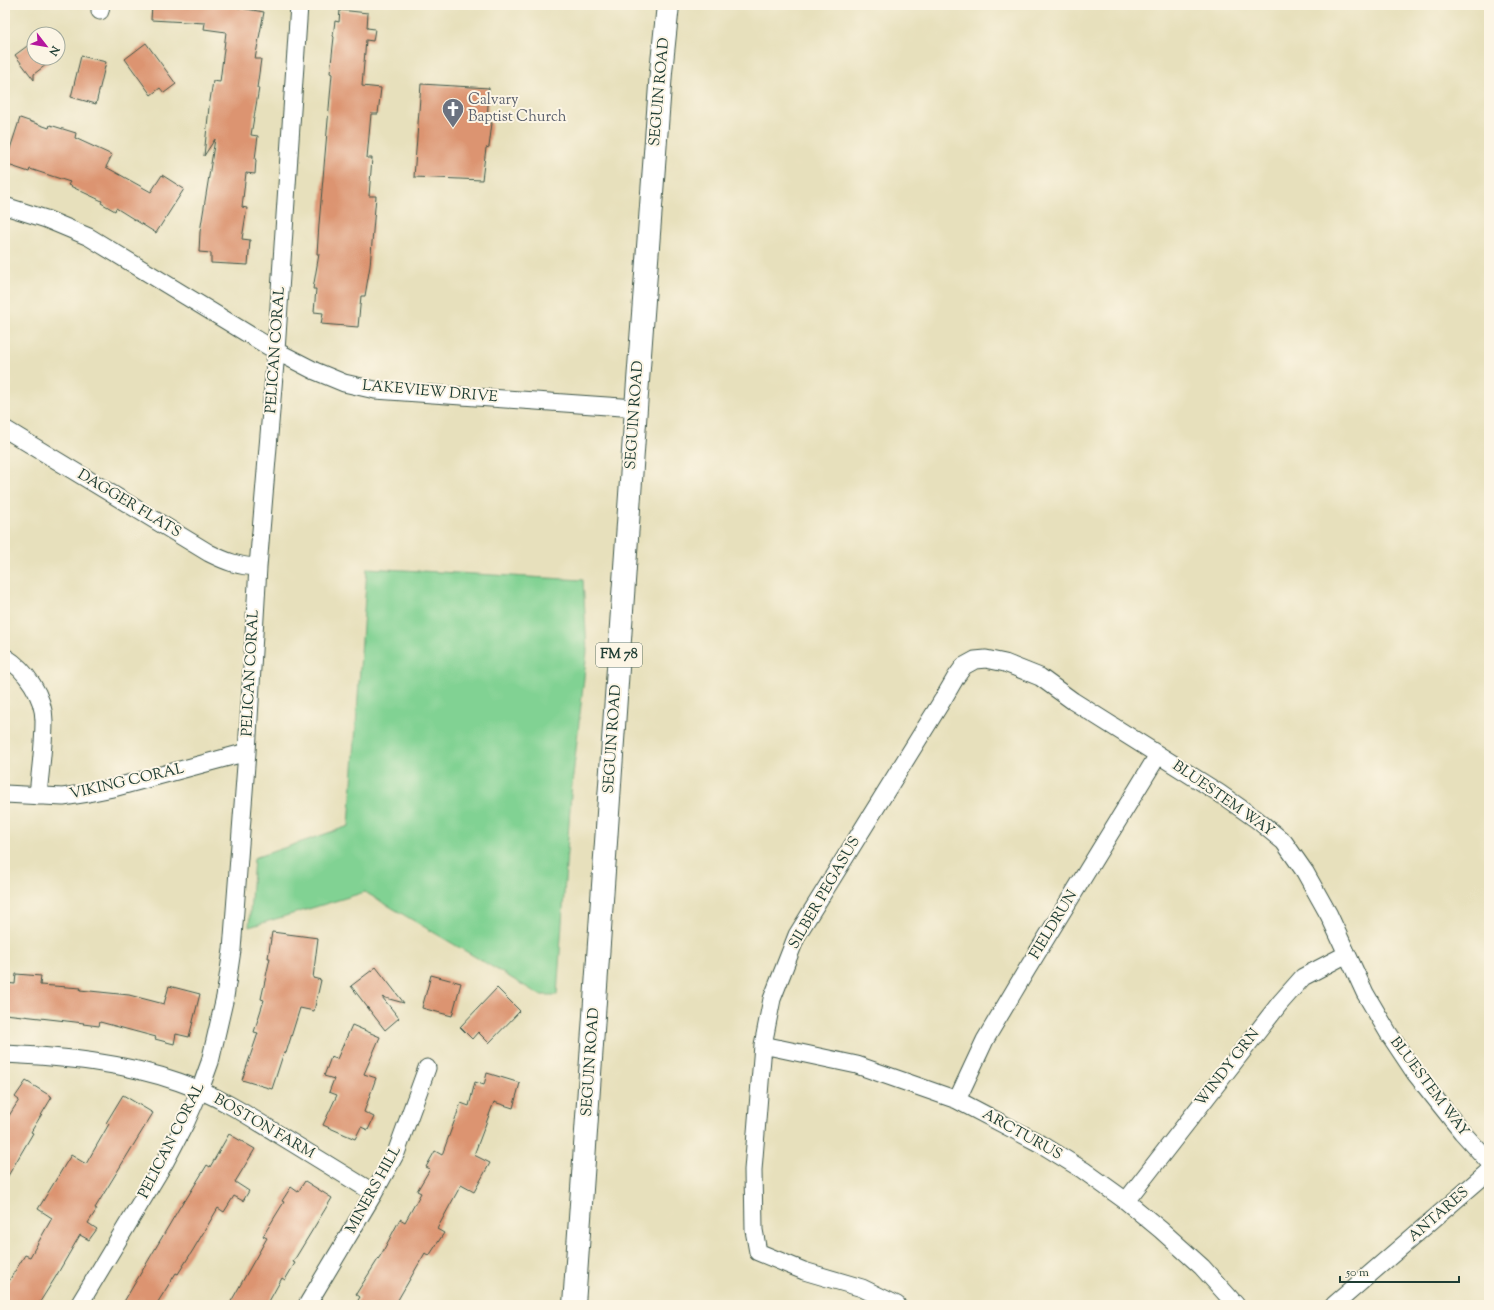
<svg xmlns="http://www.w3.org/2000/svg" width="1494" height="1310" font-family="'Sorts Mill Goudy',serif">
<rect width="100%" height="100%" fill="#fcf5e5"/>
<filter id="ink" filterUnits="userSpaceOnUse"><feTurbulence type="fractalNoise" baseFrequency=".025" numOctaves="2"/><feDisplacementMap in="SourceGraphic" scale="8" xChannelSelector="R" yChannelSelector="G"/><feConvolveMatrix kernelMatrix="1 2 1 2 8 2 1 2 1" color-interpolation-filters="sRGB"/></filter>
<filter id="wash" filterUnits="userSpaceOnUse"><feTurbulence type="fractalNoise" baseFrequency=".012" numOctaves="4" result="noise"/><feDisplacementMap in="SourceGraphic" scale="16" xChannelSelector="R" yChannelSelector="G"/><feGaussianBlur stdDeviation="0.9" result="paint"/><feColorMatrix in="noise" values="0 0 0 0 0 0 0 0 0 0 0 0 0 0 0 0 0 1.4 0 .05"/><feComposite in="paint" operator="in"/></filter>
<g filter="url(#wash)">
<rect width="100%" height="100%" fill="#e7e0bc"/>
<path fill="#81d293" stroke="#508864" d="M 367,568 L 583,580 L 587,651 L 571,794 L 557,995 L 540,995 L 365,892 L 249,927 L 254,858 L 349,826 Z"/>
<g id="blocks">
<path fill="#dc9471" d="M 152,5 L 223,5 L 264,12 L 255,59 L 261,59 L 257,88 L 259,88 L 251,135 L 258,136 L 255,159 L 256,160 L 255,174 L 246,173 L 242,207 L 247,208 L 242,239 L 250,240 L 248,265 L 211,263 L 211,253 L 199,252 L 200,232 L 215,139 L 204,156 L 209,107 L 213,81 L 220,82 L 226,32 L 204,29 L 205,23 L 151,20 Z
M 340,10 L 368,13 L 367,28 L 375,29 L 373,41 L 366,40 L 362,86 L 381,88 L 378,114 L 371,114 L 367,158 L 372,158 L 369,196 L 376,196 L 370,266 L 365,296 L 361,296 L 358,327 L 321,324 L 323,313 L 314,312 L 316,289 L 313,289 L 319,254 L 317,254 L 319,224 L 332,74 L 330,73 L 334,37 L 333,36 L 335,21 L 339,22 Z
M 34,41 L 34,58 L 55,58 L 34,74 L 34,80 L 15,55 Z
M 146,43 L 176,84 L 164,93 L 160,88 L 151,95 L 125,59 Z
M 81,56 L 106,62 L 96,104 L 71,97 Z
M 421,84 L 489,88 L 487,122 L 492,123 L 489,147 L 486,148 L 482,180 L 414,177 Z
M 20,118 L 49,128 L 50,125 L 76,133 L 75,138 L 112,155 L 106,167 L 151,192 L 162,175 L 184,189 L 156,233 L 116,208 L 115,211 L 101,203 L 102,201 L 68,185 L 70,182 L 30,169 L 29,172 L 5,164 Z
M 272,932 L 318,938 L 313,978 L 321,980 L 314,1011 L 300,1008 L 286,1053 L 284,1052 L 272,1089 L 242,1080 L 258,1033 L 254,1032 L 264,1000 L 261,999 L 270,958 L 268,958 Z
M 376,967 L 404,1003 L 382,997 L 399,1018 L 385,1030 L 351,986 Z
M 16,974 L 41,976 L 40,985 L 81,988 L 80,990 L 129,995 L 164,1004 L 169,986 L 200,994 L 189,1037 L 176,1034 L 174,1044 L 155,1039 L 156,1037 L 100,1022 L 99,1026 L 83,1024 L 84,1023 L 5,1014 L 5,983 L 15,984 Z
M 431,975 L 461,983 L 452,1016 L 422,1008 Z
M 497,988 L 520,1011 L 489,1043 L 478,1032 L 472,1039 L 460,1027 Z
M 352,1025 L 380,1037 L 364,1074 L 376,1078 L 364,1112 L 374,1117 L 368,1130 L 361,1127 L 355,1139 L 323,1125 L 337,1095 L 329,1092 L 334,1079 L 324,1076 L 331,1057 L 337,1059 Z
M 487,1073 L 520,1083 L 513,1108 L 494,1102 L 474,1155 L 490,1163 L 474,1192 L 461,1185 L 437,1229 L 444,1233 L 429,1256 L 425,1253 L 395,1305 L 355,1305 L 360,1297 L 356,1294 L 382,1253 L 400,1219 L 405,1222 L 421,1193 L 417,1191 L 430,1169 L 426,1167 L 435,1151 L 442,1155 L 461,1103 L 469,1106 L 475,1082 L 484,1085 Z
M 26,1081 L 52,1097 L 31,1132 L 33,1133 L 5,1181 L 5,1122 L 19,1100 L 15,1097 Z
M 123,1095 L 153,1113 L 95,1208 L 97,1209 L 88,1223 L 97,1229 L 89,1240 L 80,1235 L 55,1278 L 38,1305 L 5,1305 L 5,1287 L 25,1255 L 30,1257 L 52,1218 L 38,1209 L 71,1155 L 86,1164 L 109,1124 L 106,1123 Z
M 229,1134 L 255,1149 L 235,1182 L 249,1191 L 243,1201 L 234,1196 L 224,1212 L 218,1208 L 193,1250 L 178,1274 L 176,1273 L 156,1305 L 122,1305 L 184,1200 L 185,1201 L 207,1165 L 210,1167 Z
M 305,1181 L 332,1198 L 293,1262 L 295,1263 L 285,1280 L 282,1278 L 267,1305 L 229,1305 L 267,1238 L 263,1236 L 284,1202 L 282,1201 L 291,1187 L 298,1192 Z"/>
</g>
</g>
<g filter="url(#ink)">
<use href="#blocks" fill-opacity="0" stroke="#3d5548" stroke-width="1"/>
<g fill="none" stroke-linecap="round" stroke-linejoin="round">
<g stroke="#3d5548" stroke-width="19">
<path id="minor" d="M 100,11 L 101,5
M 5,206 L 46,219 L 89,237 L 276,351 L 315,371 L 344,383 L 375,390 L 636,408
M 5,429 L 209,553 C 227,562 238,566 258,567
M 5,657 C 26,670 44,696 44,721 C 44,746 40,771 38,796
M 5,794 L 63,797 L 88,793 L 113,788 L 247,752
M 763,1045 L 857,1065 L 957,1100 L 1041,1144 L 1083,1170 L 1126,1201 L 1161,1230 L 1202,1267 L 1236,1305
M 5,1054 C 64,1057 122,1062 179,1082 C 214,1094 246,1114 278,1134 C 310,1154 342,1173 374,1193
M 957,1100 L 985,1040 L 1026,971 L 1158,755
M 1126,1201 L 1280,1003 L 1303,977 L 1347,954
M 79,1305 L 165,1162 L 186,1122 L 200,1090 L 210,1062 L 225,997 L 232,950 L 247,752 L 258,567 L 276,351 L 299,5
M 307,1305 L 374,1193 L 396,1153 L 427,1068
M 897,1305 L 862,1288 L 804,1271 L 758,1252 L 754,1230 L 753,1170 L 763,1045 L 772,999 L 797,935 L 942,701 L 956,677 L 964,666 L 975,660 L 986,659 L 1005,663 L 1040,677 L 1073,701 L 1219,793 L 1256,819 L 1284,842 L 1305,872 L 1329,915 L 1365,993 L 1389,1034 L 1415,1073 L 1462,1132 L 1489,1162
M 1334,1305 L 1489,1171"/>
</g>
<g stroke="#3d5548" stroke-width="24">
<path id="primary" d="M 574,1305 L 636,408 L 661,72 L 668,5"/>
</g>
<use href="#minor" stroke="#fff" stroke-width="17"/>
<use href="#primary" stroke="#fff" stroke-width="22"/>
</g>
</g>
<defs>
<g id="church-pin" transform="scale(1.15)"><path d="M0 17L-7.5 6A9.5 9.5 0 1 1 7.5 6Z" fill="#6b7280" stroke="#fcf5e5"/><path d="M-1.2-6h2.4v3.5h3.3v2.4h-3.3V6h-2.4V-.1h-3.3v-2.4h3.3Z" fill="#fff"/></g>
</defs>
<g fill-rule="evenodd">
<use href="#church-pin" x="453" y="109"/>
</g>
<g text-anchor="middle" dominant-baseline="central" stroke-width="4" stroke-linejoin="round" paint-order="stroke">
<rect fill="#fcf5e5" stroke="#617469" stroke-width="1" x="596" y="643" width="46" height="24" rx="3"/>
<g font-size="14" font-weight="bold" fill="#1f3d34">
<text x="619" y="655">FM 78</text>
</g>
<g font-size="15" fill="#1f3d34" stroke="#fcf5e5">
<text transform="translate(660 92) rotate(-85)">SEGUIN ROAD</text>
<text transform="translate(276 350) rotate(-86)">PELICAN CORAL</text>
<text transform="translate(430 392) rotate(5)">LAKEVIEW DRIVE</text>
<text transform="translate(635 415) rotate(-86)">SEGUIN ROAD</text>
<text transform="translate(129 504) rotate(31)">DAGGER FLATS</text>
<text transform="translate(251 673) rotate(-87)">PELICAN CORAL</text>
<text transform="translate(613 739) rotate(-86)">SEGUIN ROAD</text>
<text transform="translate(127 782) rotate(-13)">VIKING CORAL</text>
<text transform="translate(1223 799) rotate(35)">BLUESTEM WAY</text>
<text transform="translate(825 893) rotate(-60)">SILBER PEGASUS</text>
<text transform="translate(1054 925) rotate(-59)">FIELDRUN</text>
<text transform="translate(591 1062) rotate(-86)">SEGUIN ROAD</text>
<text transform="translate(1228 1068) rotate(-52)">WINDY GRN</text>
<text transform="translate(1429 1087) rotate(53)">BLUESTEM WAY</text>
<text transform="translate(264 1127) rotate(30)">BOSTON FARM</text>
<text transform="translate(1022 1135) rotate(29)">ARCTURUS</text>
<text transform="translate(172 1141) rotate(-63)">PELICAN CORAL</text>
<text transform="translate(374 1190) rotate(-61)">MINERS HILL</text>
<text transform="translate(1439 1215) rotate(-41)">ANTARES</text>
</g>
<g font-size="15" fill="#5b616d" stroke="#fcf5e5" text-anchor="start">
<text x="468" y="100">Calvary<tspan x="468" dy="17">Baptist Church</tspan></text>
</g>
</g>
<rect width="1494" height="1310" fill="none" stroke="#fcf5e5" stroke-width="20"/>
<g transform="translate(46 46) rotate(121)"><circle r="19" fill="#fcf5e5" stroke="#a4ab9e"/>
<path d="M0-3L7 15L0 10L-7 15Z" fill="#b5179e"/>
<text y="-6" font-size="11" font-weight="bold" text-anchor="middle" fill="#1f3d34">N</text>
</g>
<path d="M1340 1276v6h119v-6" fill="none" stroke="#1f3d34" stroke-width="2"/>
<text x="1346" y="1276" font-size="12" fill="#1f3d34" stroke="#fcf5e5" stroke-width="3" paint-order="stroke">50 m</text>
</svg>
